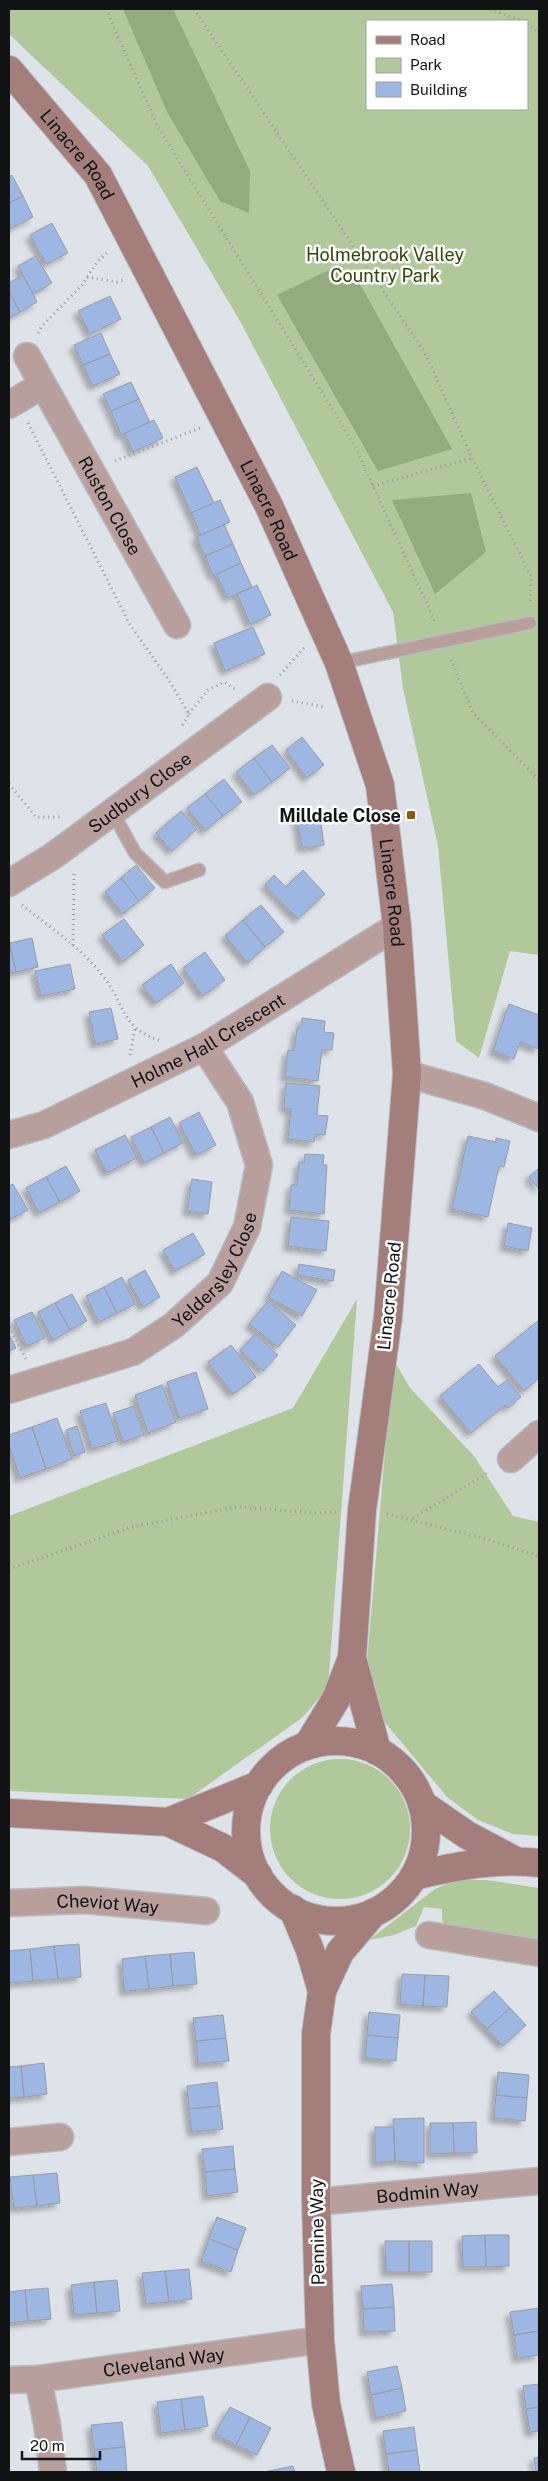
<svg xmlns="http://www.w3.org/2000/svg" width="548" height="2481" font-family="'Public Sans',sans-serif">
<defs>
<filter id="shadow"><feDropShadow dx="-4.5" dy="4.5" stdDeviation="2.5" flood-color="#0004"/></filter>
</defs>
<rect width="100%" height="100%" fill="#dee2e9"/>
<path fill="#b0c89a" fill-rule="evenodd" d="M 9,9 L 539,9 L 539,955 L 510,951 L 479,1058 L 456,1041 L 438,846 L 403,688 L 393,612 L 240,321 L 148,166 L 9,34 ZM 367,21 L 527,21 L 527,109 L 367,109 Z
M 357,1299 L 328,1687 L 303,1717 L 188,1799 L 9,1791 L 9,1516 L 293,1408 Z
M 393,1359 L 410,1388 L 474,1456 L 513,1516 L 539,1522 L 539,1836 L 513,1834 L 478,1820 L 447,1797 L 382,1719 L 367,1662 Z
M270 1829a70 70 0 1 1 140 0a70 70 0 1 1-140 0Z
M 457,1880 L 487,1880 L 539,1888 L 539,1942 L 447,1929 L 442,1920 L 442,1909 L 424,1907 L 416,1926 L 394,1935 L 369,1940 L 435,1889 Z"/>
<path fill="#94ab7e" d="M 123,9 L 173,9 L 250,171 L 249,213 L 220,201 L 167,112 Z
M 335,267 L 361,286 L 452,449 L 378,471 L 277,295 Z
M 471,493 L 486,552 L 435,594 L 392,500 Z"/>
<path fill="#9db6e2" stroke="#999da3" filter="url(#shadow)" d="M 12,175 L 23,196 L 9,203 L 9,177 Z
M 23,196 L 33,217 L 9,229 L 9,203 Z
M 52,223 L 68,253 L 46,264 L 30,235 Z
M 36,256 L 52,283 L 33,294 L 18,266 Z
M 23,275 L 37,302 L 20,312 L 9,292 L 9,283 Z
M 9,292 L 20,312 L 9,318 Z
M 110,296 L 121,319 L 90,334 L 78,311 Z
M 101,333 L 110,354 L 83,365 L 74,345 Z
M 110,354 L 120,374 L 93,386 L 83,365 Z
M 131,382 L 139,399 L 111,411 L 103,394 Z
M 139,399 L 150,422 L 121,435 L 111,411 Z
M 154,420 L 163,438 L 133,452 L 125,433 Z
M 197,467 L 214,503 L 191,513 L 175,477 Z
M 220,500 L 230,522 L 201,535 L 191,513 Z
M 224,525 L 233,544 L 205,556 L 196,537 Z
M 233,544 L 241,563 L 213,576 L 205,556 Z
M 241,563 L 252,587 L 228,598 L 216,574 Z
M 257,585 L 271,615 L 250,624 L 237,594 Z
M 253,627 L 265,654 L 225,671 L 214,643 Z
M 302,737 L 324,765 L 307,778 L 286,750 Z
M 272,745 L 290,768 L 272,782 L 254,758 Z
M 254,758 L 272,782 L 254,795 L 236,772 Z
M 224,779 L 242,802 L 223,816 L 205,794 Z
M 205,794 L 223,816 L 205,831 L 187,808 Z
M 319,810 L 324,845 L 302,848 L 296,813 Z
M 181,811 L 197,829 L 172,851 L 156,833 Z
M 136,865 L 155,888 L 139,901 L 121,878 Z
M 303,870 L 325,894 L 298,919 L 265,885 L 274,875 L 286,887 Z
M 121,878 L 139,901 L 123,914 L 105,892 Z
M 261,905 L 284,932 L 265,947 L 243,920 Z
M 124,919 L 144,945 L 123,962 L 102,935 Z
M 243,920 L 265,947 L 248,963 L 225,936 Z
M 32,938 L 38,967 L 16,972 L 10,943 Z
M 9,943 L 16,972 L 9,973 Z
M 205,952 L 225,980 L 203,996 L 183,968 Z
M 70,964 L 75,989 L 41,996 L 35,971 Z
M 171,964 L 184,983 L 156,1003 L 142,985 Z
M 509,1004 L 539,1015 L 539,1049 L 520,1042 L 514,1059 L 493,1051 Z
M 111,1008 L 118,1039 L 95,1044 L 89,1012 Z
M 302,1018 L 325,1021 L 324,1032 L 334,1033 L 332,1050 L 322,1050 L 318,1081 L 285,1077 L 288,1050 L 294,1051 L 297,1028 L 301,1028 Z
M 286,1083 L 320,1086 L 317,1115 L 328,1116 L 325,1135 L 315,1134 L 314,1142 L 288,1139 L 291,1109 L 284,1108 Z
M 199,1112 L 216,1145 L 196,1155 L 179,1123 Z
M 170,1117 L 183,1143 L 164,1153 L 151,1127 Z
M 151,1127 L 164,1153 L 144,1163 L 131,1137 Z
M 125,1135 L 137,1158 L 107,1173 L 95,1150 Z
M 468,1136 L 496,1142 L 496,1138 L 510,1141 L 504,1167 L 499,1166 L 488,1217 L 452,1209 Z
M 305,1154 L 324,1155 L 323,1165 L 327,1165 L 324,1214 L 289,1210 L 291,1185 L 297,1185 L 299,1162 L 304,1163 Z
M 66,1166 L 80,1191 L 60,1202 L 46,1177 Z
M 539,1168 L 539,1189 L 529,1177 Z
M 46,1177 L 60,1202 L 39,1213 L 26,1188 Z
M 192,1179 L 212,1182 L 208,1214 L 187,1211 Z
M 13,1184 L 28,1210 L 9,1220 L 9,1186 Z
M 291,1217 L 329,1221 L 326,1251 L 288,1246 Z
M 508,1223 L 532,1228 L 528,1251 L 504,1246 Z
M 193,1233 L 205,1254 L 175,1271 L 163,1250 Z
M 299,1264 L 335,1270 L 333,1281 L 297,1275 Z
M 145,1270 L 160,1297 L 143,1307 L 128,1280 Z
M 282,1271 L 317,1290 L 302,1316 L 268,1297 Z
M 122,1277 L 135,1304 L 117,1313 L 104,1287 Z
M 104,1287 L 117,1313 L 99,1322 L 86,1296 Z
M 72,1294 L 87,1321 L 70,1330 L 55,1303 Z
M 268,1301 L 296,1325 L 278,1347 L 249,1324 Z
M 55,1303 L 70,1330 L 53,1340 L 38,1312 Z
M 32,1312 L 45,1338 L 27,1346 L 14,1320 Z
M 539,1320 L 539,1378 L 524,1391 L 495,1356 Z
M 9,1334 L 16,1348 L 9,1351 Z
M 255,1334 L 278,1355 L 263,1371 L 240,1350 Z
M 231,1345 L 256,1377 L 233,1394 L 208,1362 Z
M 479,1364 L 498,1387 L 507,1380 L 521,1397 L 508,1408 L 505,1405 L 471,1433 L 440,1396 Z
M 196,1372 L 208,1409 L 179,1418 L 167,1382 Z
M 162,1385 L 176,1422 L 148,1433 L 135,1395 Z
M 106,1403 L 118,1441 L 92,1449 L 80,1411 Z
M 134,1406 L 144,1435 L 123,1442 L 113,1413 Z
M 57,1418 L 72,1459 L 46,1469 L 32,1427 Z
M 77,1426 L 85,1452 L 74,1456 L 66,1430 Z
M 32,1427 L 46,1469 L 20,1478 L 9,1445 L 9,1435 Z
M 79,1944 L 81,1977 L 58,1979 L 54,1946 Z
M 54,1946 L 58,1979 L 33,1981 L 30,1949 Z
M 30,1949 L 33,1981 L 9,1983 L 9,1951 Z
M 194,1952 L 197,1984 L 173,1986 L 170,1954 Z
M 170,1954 L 173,1986 L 149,1989 L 145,1956 Z
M 145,1956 L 149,1989 L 124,1991 L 122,1959 Z
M 402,1974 L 425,1975 L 423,2006 L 400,2004 Z
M 425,1975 L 449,1976 L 447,2007 L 423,2006 Z
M 494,1991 L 510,2008 L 487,2029 L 471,2012 Z
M 510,2008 L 526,2025 L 503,2046 L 487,2029 Z
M 369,2012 L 400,2015 L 398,2038 L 367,2035 Z
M 223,2015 L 226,2038 L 196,2041 L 193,2018 Z
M 367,2035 L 398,2038 L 396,2061 L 365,2058 Z
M 226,2038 L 229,2061 L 198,2064 L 196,2041 Z
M 44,2063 L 47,2094 L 24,2097 L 21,2066 Z
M 21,2066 L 24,2097 L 9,2098 L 9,2067 Z
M 498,2072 L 529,2075 L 527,2098 L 496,2095 Z
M 217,2082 L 220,2106 L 189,2109 L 187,2086 Z
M 496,2095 L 527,2098 L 525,2121 L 494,2118 Z
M 220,2106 L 223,2129 L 192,2132 L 189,2109 Z
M 424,2118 L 424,2163 L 395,2161 L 393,2119 Z
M 476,2122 L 477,2153 L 454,2153 L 453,2123 Z
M 430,2123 L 453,2123 L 454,2153 L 430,2154 Z
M 375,2127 L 394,2127 L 395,2161 L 375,2163 Z
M 233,2146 L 235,2169 L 205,2172 L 202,2149 Z
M 235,2169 L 238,2192 L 207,2196 L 205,2172 Z
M 57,2173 L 60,2203 L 37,2206 L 33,2175 Z
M 33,2175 L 37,2206 L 14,2208 L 10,2177 Z
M 217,2217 L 246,2228 L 238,2250 L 209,2239 Z
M 485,2235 L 486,2267 L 463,2267 L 462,2236 Z
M 485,2235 L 509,2235 L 509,2266 L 486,2267 Z
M 209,2239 L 238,2250 L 231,2272 L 201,2261 Z
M 385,2241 L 409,2241 L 409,2272 L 386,2272 Z
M 409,2241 L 432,2241 L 432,2272 L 409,2272 Z
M 189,2269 L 192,2299 L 169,2302 L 165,2271 Z
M 165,2271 L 169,2302 L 146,2304 L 142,2273 Z
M 117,2280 L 120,2311 L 97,2313 L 94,2282 Z
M 94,2282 L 97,2313 L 74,2315 L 71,2285 Z
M 392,2284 L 394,2307 L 363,2309 L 361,2286 Z
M 48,2288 L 51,2319 L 28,2321 L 25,2290 Z
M 25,2290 L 28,2321 L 9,2323 L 9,2292 Z
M 394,2307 L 395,2331 L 364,2332 L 363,2309 Z
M 539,2308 L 539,2331 L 514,2335 L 510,2312 Z
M 539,2331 L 539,2355 L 517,2358 L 514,2335 Z
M 397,2366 L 402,2388 L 371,2395 L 367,2372 Z
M 539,2384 L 539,2407 L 526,2409 L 523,2386 Z
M 402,2388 L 406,2411 L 376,2418 L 371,2395 Z
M 203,2396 L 208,2426 L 185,2430 L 181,2399 Z
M 181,2399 L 185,2430 L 161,2433 L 157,2402 Z
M 230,2407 L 250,2417 L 236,2445 L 215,2434 Z
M 539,2407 L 539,2431 L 530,2432 L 526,2409 Z
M 250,2417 L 271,2428 L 257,2455 L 236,2445 Z
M 122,2422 L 125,2447 L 94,2450 L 91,2425 Z
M 414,2427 L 417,2450 L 386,2454 L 383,2431 Z
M 125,2447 L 127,2472 L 97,2472 L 94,2450 Z
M 417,2450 L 420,2472 L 389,2472 L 386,2454 Z
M 539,2457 L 539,2472 L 536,2472 L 534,2458 Z
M 293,2466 L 295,2472 L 264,2472 Z"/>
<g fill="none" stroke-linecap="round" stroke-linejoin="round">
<g stroke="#b9bdc3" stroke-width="15">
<path id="lane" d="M 339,663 L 530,623
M 113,813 L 135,853 L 165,882 L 199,870"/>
</g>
<g stroke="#b9bdc3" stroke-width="29">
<g id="street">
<path id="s1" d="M 27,356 L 177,625"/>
<path d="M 9,405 L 41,386"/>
<path id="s2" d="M 9,883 L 53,856 L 268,697"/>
<path d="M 407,1074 L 485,1096 L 539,1118"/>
<path id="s3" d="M 9,1135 L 44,1125 L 204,1047 L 397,926"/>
<path id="s4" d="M 9,1390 L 133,1352 L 174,1325 L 220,1283 L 247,1227 L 259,1165 L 240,1102 L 204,1047"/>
<path d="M 511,1459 L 539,1434"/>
<path id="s5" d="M 9,1903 L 85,1900 L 206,1911"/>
<path d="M 429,1935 L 539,1953"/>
<path d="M 9,2142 L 60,2137"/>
<path id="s6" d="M 316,2202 L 539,2181"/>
<path d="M 38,2379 L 47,2424 L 53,2472"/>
<path id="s7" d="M 9,2380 L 38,2379 L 320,2340"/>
</g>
</g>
<g stroke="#b9bdc3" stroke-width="30">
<g id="secondary">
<path id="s8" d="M 9,70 L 98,175 L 269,506 L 339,663 L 380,785 L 397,926 L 407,1074 L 388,1317 L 362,1510 L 352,1658 L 377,1751"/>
<circle cx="336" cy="1831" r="90"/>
<path d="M 308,1745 L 336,1699 L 352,1658"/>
<path d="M 422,1804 L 467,1835 L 514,1860"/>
<path d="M 9,1813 L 168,1822 L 223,1848 L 258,1875"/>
<path d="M 168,1822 L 259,1785"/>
<path d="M 414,1876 C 455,1866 497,1858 539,1863"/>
<path d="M 293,1909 L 310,1950 L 322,1991"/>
<path d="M 341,2472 L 326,2404 L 320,2340 L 316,2202 L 316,2034 L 322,1991 L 340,1952 L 373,1913"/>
</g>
</g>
<path stroke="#96999e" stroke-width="3" stroke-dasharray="1 4" stroke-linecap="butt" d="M 106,9 L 158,127 L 355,446 L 436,624
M 194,9 L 425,353 L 472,458 L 531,576 L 530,604
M 490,9 L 522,21
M 527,24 L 539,32
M 87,277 L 117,282 L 123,280
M 38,333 L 42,326 L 82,285 L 97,262 L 109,251
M 28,423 L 129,623 L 170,682 L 189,714 L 182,726
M 115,461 L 200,428
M 373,486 L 472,458
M 451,660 L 473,713 L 539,780
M 280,675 L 304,648
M 292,701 L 325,707
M 189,714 L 208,690 L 224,682 L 235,689
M 9,784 L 36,817 L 60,817
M 22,905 C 50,927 81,948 103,976 C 125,1003 120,1028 159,1040
M 73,945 L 74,872
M 130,1055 L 135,1028
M 9,1327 L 26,1359
M 387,1514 L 482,1538 L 539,1556
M 413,1518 L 489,1472
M 9,1569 L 132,1527 L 236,1507 L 319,1513 L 336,1512"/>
<use href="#lane" stroke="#b99f9c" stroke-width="12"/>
<use href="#street" stroke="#b99f9c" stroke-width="26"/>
<use href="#secondary" stroke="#a37e7b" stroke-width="28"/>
</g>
<rect fill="#8d5b07" stroke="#fff" stroke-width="2" x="406" y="810" width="10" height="10" rx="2.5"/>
<g text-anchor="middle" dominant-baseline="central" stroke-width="5" stroke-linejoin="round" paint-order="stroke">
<g font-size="18" fill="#111315" stroke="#fff">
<text stroke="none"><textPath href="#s8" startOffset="109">Linacre Road</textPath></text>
<text stroke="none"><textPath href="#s1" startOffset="171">Ruston Close</textPath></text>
<text stroke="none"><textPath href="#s8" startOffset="514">Linacre Road</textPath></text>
<text stroke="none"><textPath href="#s2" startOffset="159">Sudbury Close</textPath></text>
<text stroke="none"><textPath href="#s8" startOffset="919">Linacre Road</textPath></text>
<text stroke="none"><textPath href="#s3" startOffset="221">Holme Hall Crescent</textPath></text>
<text stroke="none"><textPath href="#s4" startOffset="249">Yeldersley Close</textPath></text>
<text transform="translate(389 1296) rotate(-84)">Linacre Road</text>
<text stroke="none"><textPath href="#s5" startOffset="99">Cheviot Way</textPath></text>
<text stroke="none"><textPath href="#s6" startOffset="112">Bodmin Way</textPath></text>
<text transform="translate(317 2232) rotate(-91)">Pennine Way</text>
<text stroke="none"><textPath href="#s7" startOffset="156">Cleveland Way</textPath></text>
</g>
<g font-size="18" fill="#2d4901" stroke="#fff">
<text x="385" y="254">Holmebrook Valley<tspan x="385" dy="21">Country Park</tspan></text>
</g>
<g font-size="18" font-weight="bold" fill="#111315" stroke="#fff" text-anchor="end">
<text x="401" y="815">Milldale Close</text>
</g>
</g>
<rect width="548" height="2481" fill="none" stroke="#111315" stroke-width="20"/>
<rect x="366" y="20" width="162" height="90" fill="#ffffff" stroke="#a0a1a1"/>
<rect x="376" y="36" width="25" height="8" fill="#a37e7b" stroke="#a0a1a1"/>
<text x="410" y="45" font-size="15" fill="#111315">Road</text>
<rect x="376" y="58" width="25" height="15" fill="#b0c89a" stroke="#a0a1a1"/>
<text x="410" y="70" font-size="15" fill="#111315">Park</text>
<rect x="376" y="82" width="25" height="15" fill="#9db6e2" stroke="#a0a1a1"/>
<text x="410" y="95" font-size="15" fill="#111315">Building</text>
<path d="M22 2451v8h78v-8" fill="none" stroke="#111315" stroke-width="2.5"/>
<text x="30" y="2451" font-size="15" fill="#111315" stroke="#ffffff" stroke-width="4" paint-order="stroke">20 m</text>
</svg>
